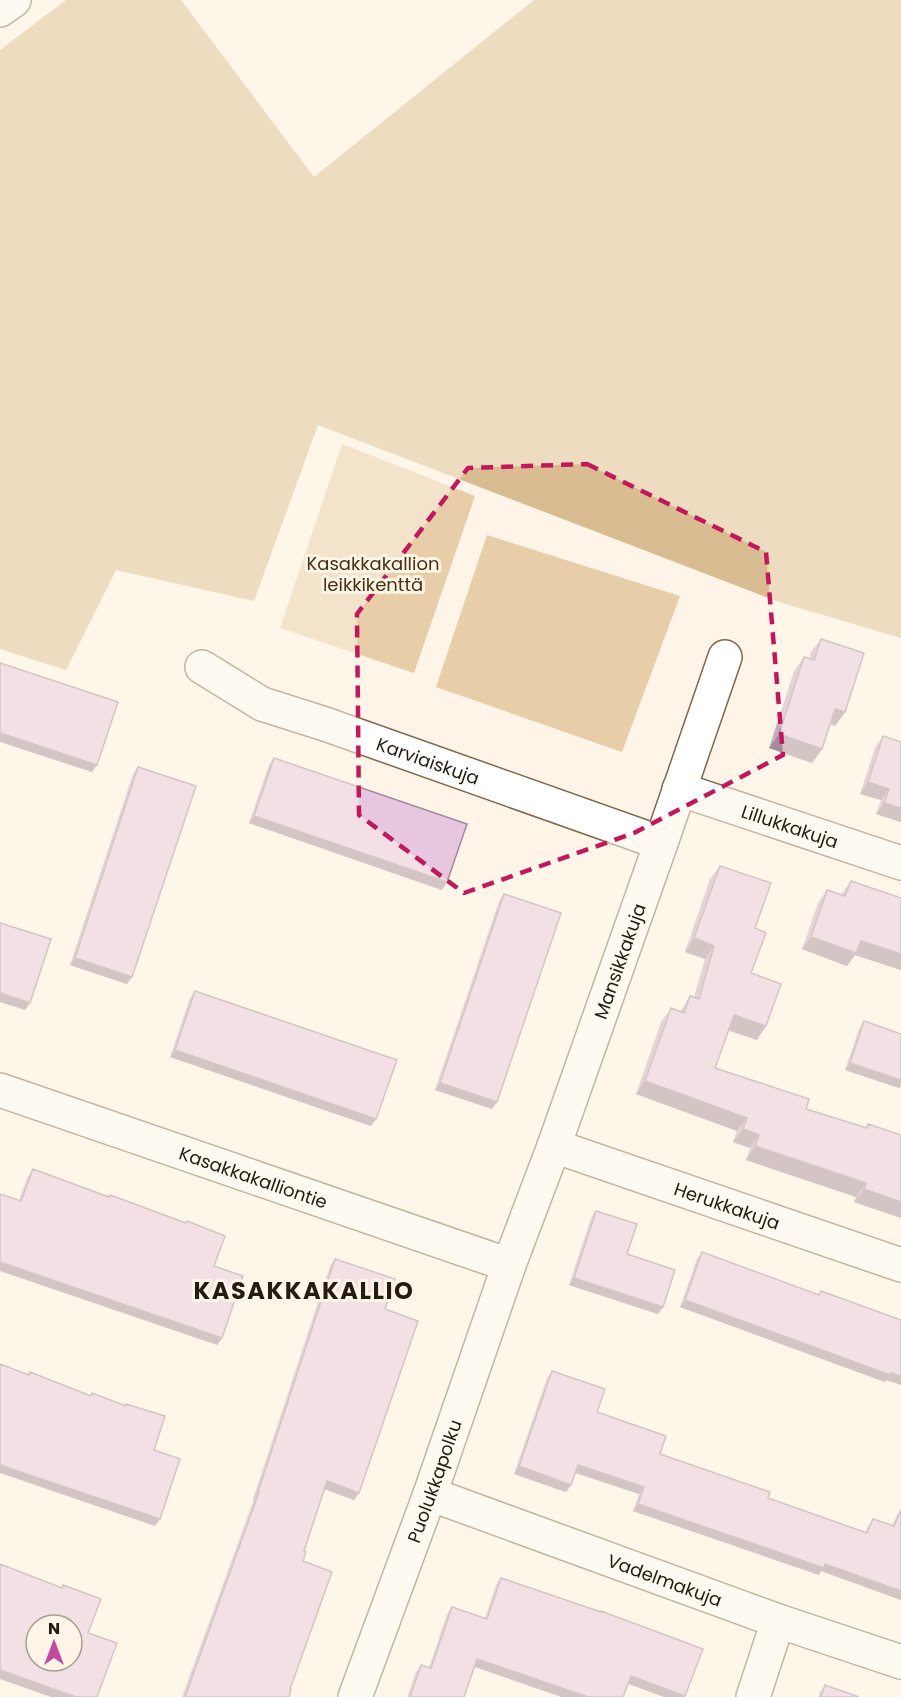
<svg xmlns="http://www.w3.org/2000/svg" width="901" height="1697" font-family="Poppins,sans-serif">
<rect width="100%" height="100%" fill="#fef5e8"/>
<path fill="#e7cda8" d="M 342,444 L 475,496 L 414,673 L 280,628 Z
M 487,535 L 680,596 L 622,752 L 436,687 Z"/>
<path fill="#d9bc91" d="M 66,0 L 181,0 L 314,177 L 534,0 L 901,0 L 901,638 L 779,602 L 318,425 L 254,601 L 116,570 L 66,670 L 0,649 L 0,50 Z"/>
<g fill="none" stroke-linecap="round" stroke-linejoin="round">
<g stroke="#7d694c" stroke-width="36">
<g id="street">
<path d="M 0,10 L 14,0"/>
<path id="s1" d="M 202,667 L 262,704 L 325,724 L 661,843"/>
<path id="s2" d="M 679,789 L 901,863"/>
<path id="s3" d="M 0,1090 L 509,1265"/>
<path id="s4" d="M 554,1146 L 901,1265"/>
<path id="s5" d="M 430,1494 L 778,1621 L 901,1662"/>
<path id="s6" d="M 355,1697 L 430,1494 L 509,1265 L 554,1146 L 661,843 L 725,657"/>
<path d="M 753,1697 L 778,1621"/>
</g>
</g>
<use href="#street" stroke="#fff" stroke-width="33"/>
</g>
<path fill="#c7aac0" d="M 821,639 L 845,712 L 835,726 L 830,724 L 822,749 L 812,763 L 769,748 L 794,671 L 804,657 L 809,659 L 811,652 Z
M 883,736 L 901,822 L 876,814 L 881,800 L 860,794 L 875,748 Z
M 274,758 L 442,890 L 249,823 L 269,765 Z
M 138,767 L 127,984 L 70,965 L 133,774 Z
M 720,866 L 755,928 L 751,973 L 757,1040 L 728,1030 L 715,1068 L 806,1109 L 865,1128 L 868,1124 L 901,1218 L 854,1202 L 856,1197 L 746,1160 L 750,1148 L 733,1142 L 737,1131 L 636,1094 L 661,1022 L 671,1008 L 680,1012 L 690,996 L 694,997 L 705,959 L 685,952 L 710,879 Z
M 851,881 L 901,898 L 901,970 L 855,955 L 847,966 L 802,949 L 818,903 L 827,890 L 841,895 Z
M 504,894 L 492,1109 L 435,1090 L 499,901 Z
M 195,991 L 376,1119 L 371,1126 L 170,1057 L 190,998 Z
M 864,1021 L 901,1034 L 901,1086 L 899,1088 L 845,1070 L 859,1029 Z
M 33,1169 L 108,1197 L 110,1195 L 214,1266 L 222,1338 L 217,1345 L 19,1200 L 28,1176 Z
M 596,1211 L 663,1307 L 658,1314 L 569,1285 L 591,1218 Z
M 702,1252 L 818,1295 L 821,1291 L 886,1380 L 885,1382 L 680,1307 L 697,1259 Z
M 335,1259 L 385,1309 L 359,1493 L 354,1500 L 324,1489 L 304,1551 L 289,1697 L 182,1697 L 254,1499 L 253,1499 L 330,1266 Z
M 552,1371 L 597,1412 L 660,1454 L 768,1498 L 865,1532 L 868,1526 L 873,1519 L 892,1526 L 896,1517 L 901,1510 L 901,1600 L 821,1571 L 819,1575 L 633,1511 L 639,1494 L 575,1473 L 571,1485 L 566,1492 L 514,1474 L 547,1378 Z
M 501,1578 L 664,1697 L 628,1683 L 562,1697 L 475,1667 L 464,1697 L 407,1697 L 416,1672 L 421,1665 L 429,1668 L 447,1614 L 452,1607 L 485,1618 L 496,1585 Z
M 825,1685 L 859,1697 L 818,1697 L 820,1692 Z"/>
<path fill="#a28b9c" d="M 835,709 L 845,712 L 835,726 L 825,722 Z
M 0,733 L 97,765 L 92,772 L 0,742 Z
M 779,734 L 822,749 L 812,763 L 769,748 Z
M 868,782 L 889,789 L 881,800 L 860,794 Z
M 884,803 L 901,808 L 901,822 L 876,814 Z
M 254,816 L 447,882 L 442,890 L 249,823 Z
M 811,937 L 861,941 L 901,954 L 901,970 L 855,955 L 847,966 L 802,949 Z
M 694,938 L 714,946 L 705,959 L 685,952 Z
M 75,958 L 132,977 L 127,984 L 70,965 Z
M 0,993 L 30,1003 L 25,1010 L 0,1002 Z
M 734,1015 L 766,1026 L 757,1040 L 724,1029 Z
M 175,1050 L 376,1119 L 371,1126 L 170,1057 Z
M 850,1063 L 901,1080 L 901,1086 L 899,1088 L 845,1070 Z
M 645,1081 L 747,1118 L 737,1131 L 636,1094 Z
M 440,1083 L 497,1102 L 492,1109 L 435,1090 Z
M 743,1129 L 759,1135 L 750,1148 L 733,1142 Z
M 755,1146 L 866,1183 L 856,1197 L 746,1160 Z
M 864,1189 L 901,1202 L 901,1218 L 854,1202 Z
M 0,1262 L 222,1338 L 217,1345 L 0,1271 Z
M 574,1278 L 663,1307 L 658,1314 L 569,1285 Z
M 685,1300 L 901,1376 L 901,1385 L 886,1380 L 885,1382 L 680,1307 Z
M 0,1465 L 160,1519 L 155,1526 L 0,1473 Z
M 578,1465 L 644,1487 L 639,1494 L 573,1472 Z
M 519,1466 L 571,1485 L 566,1492 L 514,1474 Z
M 327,1481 L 359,1493 L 354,1500 L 322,1488 Z
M 258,1492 L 259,1492 L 254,1499 L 253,1499 Z
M 638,1504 L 825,1564 L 901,1591 L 901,1600 L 821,1571 L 819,1575 L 633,1511 Z
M 477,1659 L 588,1697 L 562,1697 L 472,1666 Z
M 0,1670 L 76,1697 L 51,1697 L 0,1679 Z
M 631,1676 L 685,1696 L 684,1697 L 664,1697 L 626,1683 Z"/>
<path fill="#e7c6df" stroke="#a28b9c" stroke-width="1.5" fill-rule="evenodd" d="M 821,639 L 864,653 L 845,712 L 835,709 L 822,749 L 779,734 L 804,657 L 814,660 Z
M 0,663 L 118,702 L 97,765 L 0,733 Z
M 883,736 L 901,742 L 901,808 L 884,803 L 889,789 L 868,782 Z
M 274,758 L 467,824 L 447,882 L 254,816 Z
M 138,767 L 196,786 L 132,977 L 75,958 Z
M 720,866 L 771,883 L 755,928 L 766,933 L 751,973 L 781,984 L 766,1026 L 734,1015 L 715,1068 L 809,1099 L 806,1109 L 867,1128 L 868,1124 L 901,1135 L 901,1202 L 864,1189 L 866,1183 L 755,1146 L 759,1135 L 743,1129 L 747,1118 L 645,1081 L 671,1008 L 684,1013 L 690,996 L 699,999 L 714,946 L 694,938 Z
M 851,881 L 901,898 L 901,954 L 861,941 L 856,953 L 811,937 L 827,890 L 845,896 Z
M 504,894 L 561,913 L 497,1102 L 440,1083 Z
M 0,923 L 51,939 L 30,1003 L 0,993 Z
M 195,991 L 397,1060 L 376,1119 L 175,1050 Z
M 864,1021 L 901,1034 L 901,1080 L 850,1063 Z
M 33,1169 L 109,1197 L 110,1195 L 186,1223 L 187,1221 L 225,1236 L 214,1266 L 243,1276 L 222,1338 L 0,1262 L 0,1194 L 21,1201 Z
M 596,1211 L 637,1224 L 627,1254 L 675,1270 L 663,1307 L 574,1278 Z
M 702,1252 L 819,1295 L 821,1291 L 901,1320 L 901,1376 L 891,1373 L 890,1375 L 685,1300 Z
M 335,1259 L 395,1279 L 385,1309 L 418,1321 L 359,1493 L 327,1481 L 304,1551 L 306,1552 L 303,1561 L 332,1572 L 290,1689 L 291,1689 L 289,1697 L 185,1697 L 259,1492 L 258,1492 Z
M 0,1364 L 29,1375 L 30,1372 L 91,1396 L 92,1393 L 126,1406 L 126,1404 L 165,1416 L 154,1450 L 180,1459 L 160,1519 L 0,1465 Z
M 552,1371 L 605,1389 L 597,1412 L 666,1436 L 660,1454 L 770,1492 L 768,1498 L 867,1533 L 873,1519 L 894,1526 L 901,1510 L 901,1591 L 825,1564 L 824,1568 L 638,1504 L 644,1487 L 578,1465 L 571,1485 L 519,1466 Z
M 0,1564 L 62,1588 L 63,1585 L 101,1599 L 88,1633 L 117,1643 L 97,1697 L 76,1697 L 0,1670 ZM 36,1625 L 72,1625 L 72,1661 L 36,1661 Z
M 501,1578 L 601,1612 L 601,1611 L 703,1649 L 685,1696 L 631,1676 L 623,1697 L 588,1697 L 477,1659 L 464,1697 L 410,1697 L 421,1665 L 431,1668 L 452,1607 L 487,1619 Z
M 825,1685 L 859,1697 L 821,1697 Z"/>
<path d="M0 0H901V1697H0ZM 587,464 L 766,552 L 783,755 L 634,833 L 464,893 L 359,815 L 357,614 L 468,468 Z" fill="#fef5e8" fill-opacity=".55" fill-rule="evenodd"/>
<path fill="none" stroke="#c2185b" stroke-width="4.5" stroke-dasharray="12 8" stroke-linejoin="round" d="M 587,464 L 766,552 L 783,755 L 634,833 L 464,893 L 359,815 L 357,614 L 468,468 Z"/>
<g text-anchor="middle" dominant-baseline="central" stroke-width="6" stroke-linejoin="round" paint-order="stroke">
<g font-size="18" fill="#46320f" stroke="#fef5e8">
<text x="373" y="563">Kasakkakallion<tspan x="373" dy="21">leikkikenttä</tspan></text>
</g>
<g font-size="18" fill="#241c10" stroke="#fef5e8">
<text stroke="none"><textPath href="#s1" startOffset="246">Karviaiskuja</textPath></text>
<text stroke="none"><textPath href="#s2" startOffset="117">Lillukkakuja</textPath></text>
<text stroke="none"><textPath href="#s6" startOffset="782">Mansikkakuja</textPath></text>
<text stroke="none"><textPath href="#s3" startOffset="268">Kasakkakalliontie</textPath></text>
<text stroke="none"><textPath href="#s4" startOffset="183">Herukkakuja</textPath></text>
<text stroke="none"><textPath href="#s6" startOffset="230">Puolukkapolku</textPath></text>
<text stroke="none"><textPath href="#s5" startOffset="250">Vadelmakuja</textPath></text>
</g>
<g font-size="24" font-weight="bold" letter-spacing="1.5" fill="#241c10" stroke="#fef5e8">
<text x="304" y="1290">KASAKKAKALLIO</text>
</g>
</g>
<g transform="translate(54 1643)"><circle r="28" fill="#fef5e8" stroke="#a79e92" stroke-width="1.5"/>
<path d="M0-4.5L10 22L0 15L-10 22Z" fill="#c34a9d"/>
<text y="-9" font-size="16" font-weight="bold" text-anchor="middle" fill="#241c10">N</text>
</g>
</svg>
